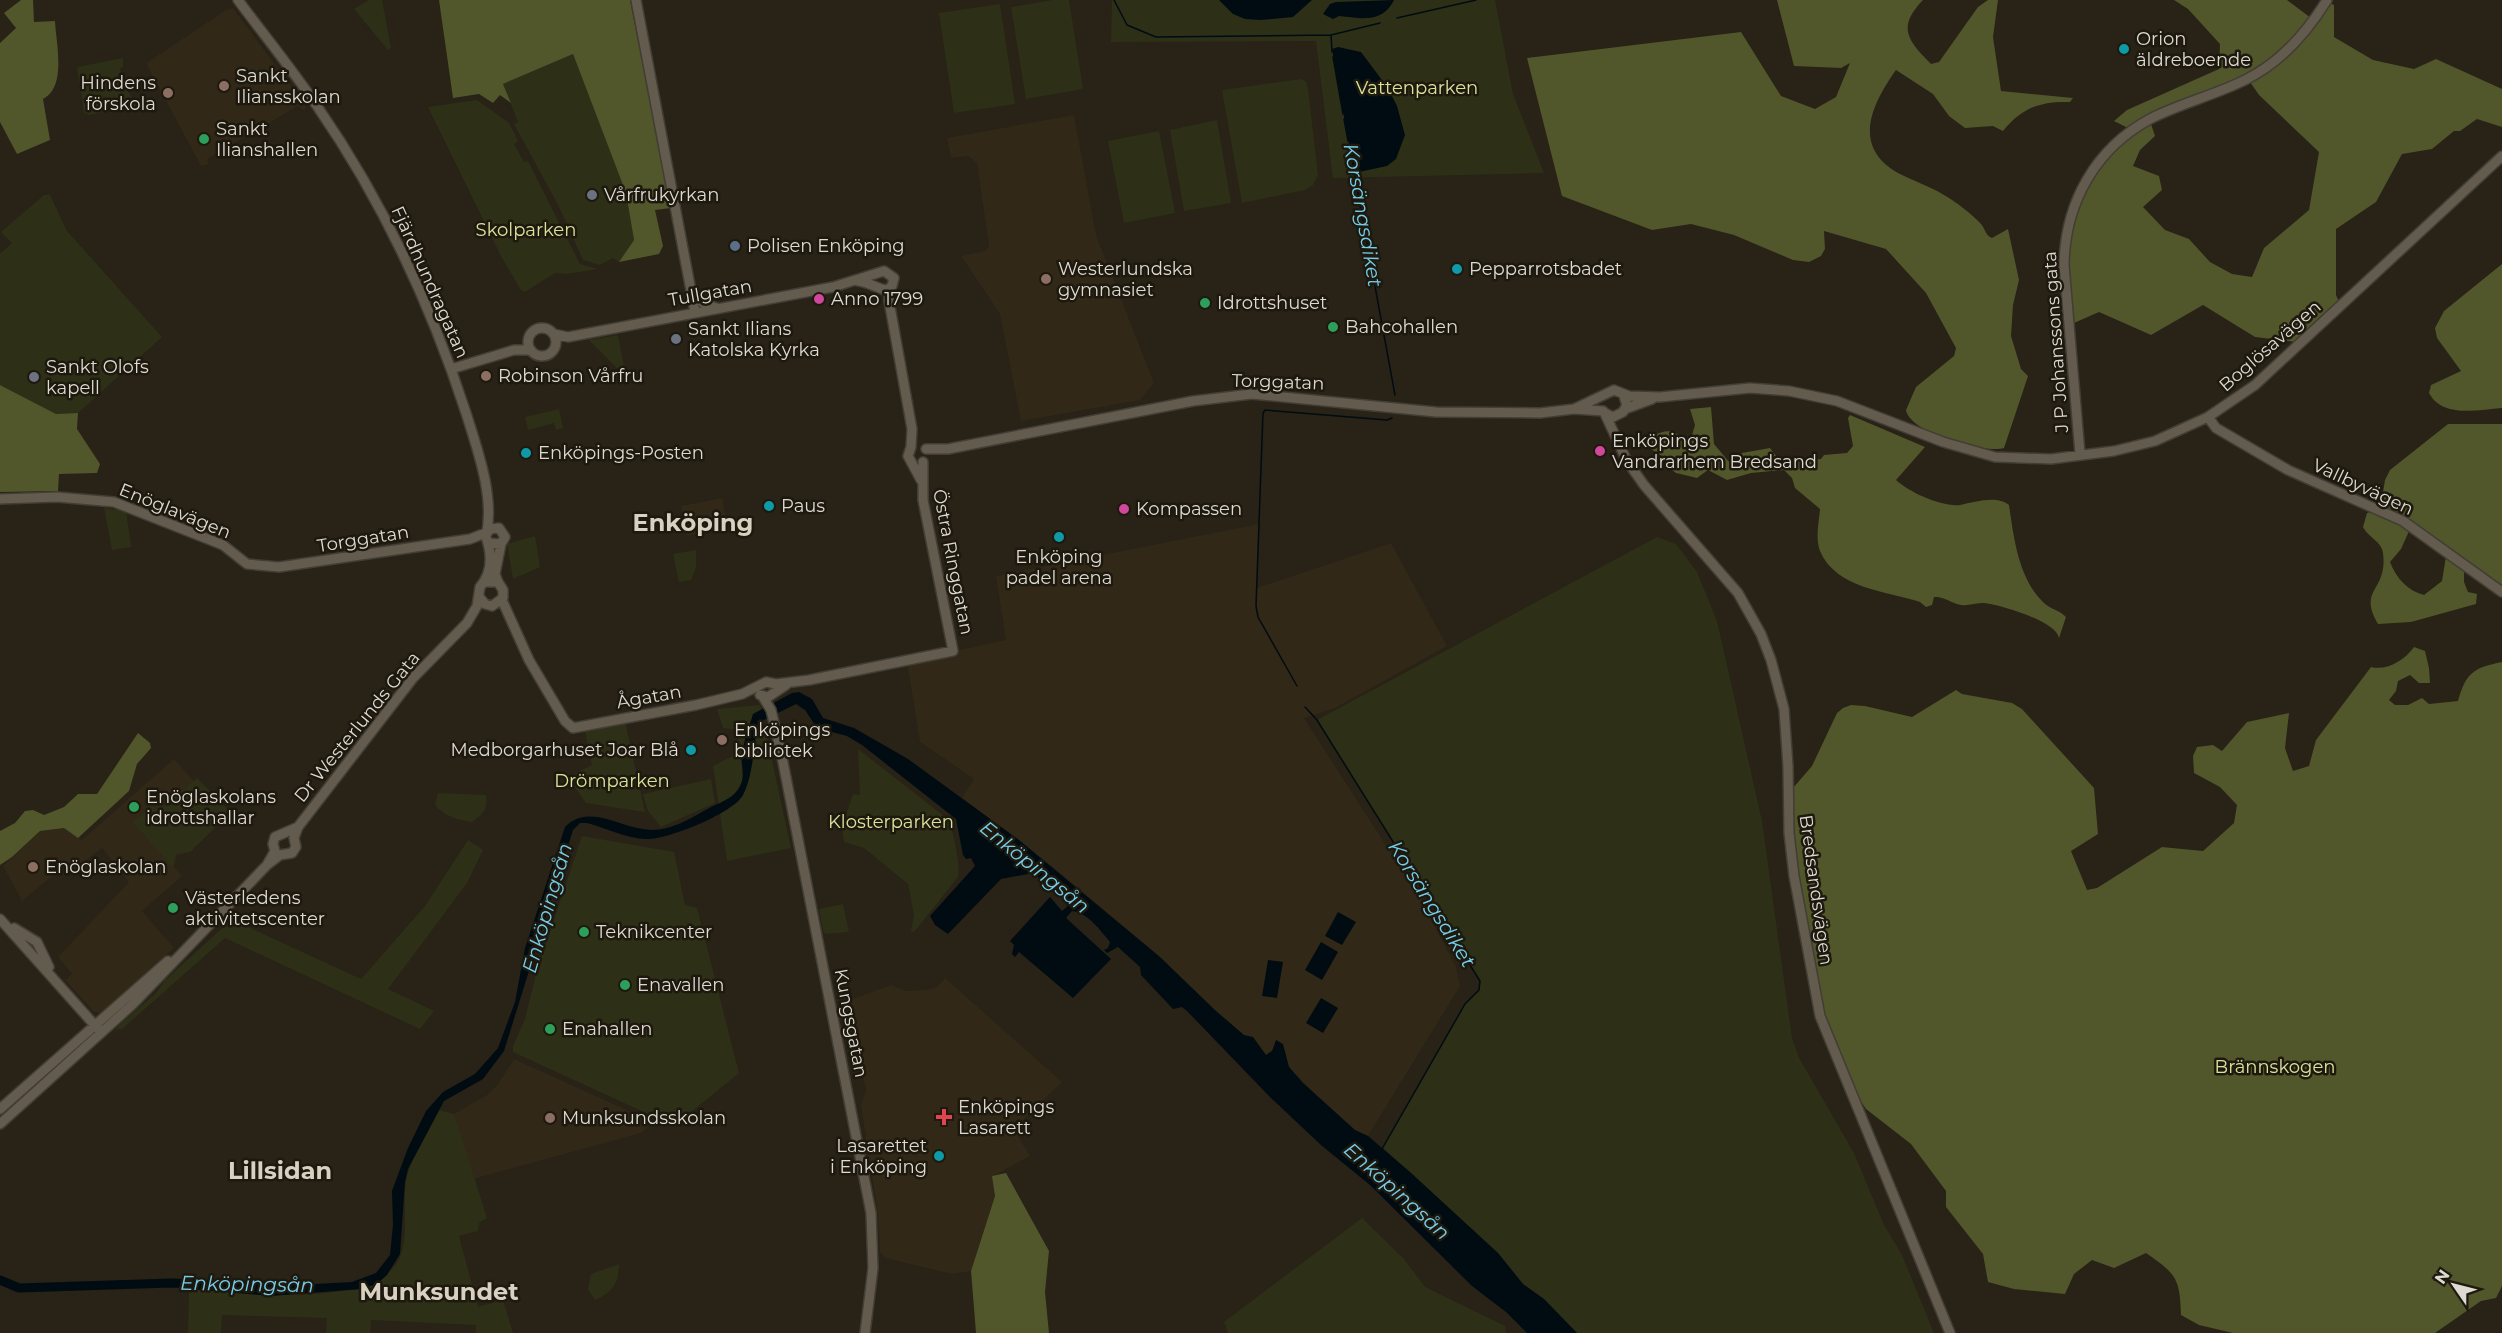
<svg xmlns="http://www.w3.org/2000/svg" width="2502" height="1333" font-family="Montserrat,sans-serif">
<rect width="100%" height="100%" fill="#282217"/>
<path fill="#312817" d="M 233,8 L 307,108 L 303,110 L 298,106 L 207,159 L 209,164 L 201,166 L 147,65 L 148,62 L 226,10 Z
M 1074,115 L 1096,235 L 1154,383 L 1140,400 L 1021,421 L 1000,314 L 961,256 L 985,251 L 989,246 L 977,163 L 968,156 L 951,158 L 947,138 Z
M 722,498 L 726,520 L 714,522 L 715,530 L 687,536 L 681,506 Z
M 1259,524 L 1257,588 L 1391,543 L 1447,646 L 1335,708 L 1304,718 L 1421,900 L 1456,967 L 1460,986 L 1368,1136 L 1355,1130 L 1324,1104 L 1289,1067 L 1284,1056 L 1272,1051 L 1266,1055 L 1197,995 L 1160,957 L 1053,867 L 962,798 L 974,779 L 920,742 L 907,661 L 1006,640 L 996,576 Z
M 174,759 L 226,817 L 190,852 L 177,855 L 174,867 L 182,876 L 142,911 L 174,948 L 103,1012 L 94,1012 L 65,980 L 72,974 L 58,957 L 129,882 L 102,848 L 74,869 L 67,864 L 22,901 L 3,866 L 40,831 L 65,828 L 82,840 Z
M 945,978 L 1062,1082 L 1014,1129 L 1030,1156 L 993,1176 L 995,1196 L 971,1271 L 952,1274 L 885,1258 L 880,1252 L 878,1215 L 861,1105 L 866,1090 L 847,1001 L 891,985 L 906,991 L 925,990 L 937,987 Z
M 514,1059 L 653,1122 L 641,1133 L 473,1179 L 454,1114 L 487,1095 L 498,1084 Z"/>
<path fill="#2d3017" d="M 369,0 L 382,0 L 391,48 L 388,50 L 354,9 Z
M 1053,0 L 1069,0 L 1083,89 L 1026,99 L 1011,7 Z
M 1112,0 L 1495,0 L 1513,94 L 1544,173 L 1333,178 L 1316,41 L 1111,42 Z
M 1000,4 L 1015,104 L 954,113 L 939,13 Z
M 573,54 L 626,193 L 634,240 L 619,262 L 613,258 L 600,265 L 583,260 L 557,203 L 514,124 L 518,122 L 503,84 Z
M 123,58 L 123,67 L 120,68 L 123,81 L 136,106 L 89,115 L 84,113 L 77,67 Z
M 1301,79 L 1306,82 L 1308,89 L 1318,175 L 1313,185 L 1305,190 L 1242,203 L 1222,90 Z
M 477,100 L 509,123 L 518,141 L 514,144 L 524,162 L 528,161 L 580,264 L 598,269 L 567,274 L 555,273 L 525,292 L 521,290 L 502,258 L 428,107 Z
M 1217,120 L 1231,203 L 1184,211 L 1170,130 Z
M 1159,131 L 1175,213 L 1124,223 L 1108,141 Z
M 44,195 L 50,195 L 67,231 L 162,337 L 78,413 L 56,414 L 0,385 L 0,254 L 12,243 L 1,232 Z
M 618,335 L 626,377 L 589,340 Z
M 559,409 L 563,428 L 556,430 L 554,423 L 528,430 L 525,417 Z
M 104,508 L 126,511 L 131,547 L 112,550 Z
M 535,536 L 540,567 L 513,579 L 507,544 Z
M 1657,537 L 1676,544 L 1697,572 L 1717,621 L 1762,821 L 1792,1038 L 1799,1058 L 1854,1153 L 1884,1225 L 1902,1255 L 1934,1333 L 1577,1333 L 1544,1299 L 1523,1284 L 1498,1253 L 1383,1148 L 1465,1004 L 1479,990 L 1480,981 L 1317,720 Z
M 696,550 L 696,567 L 691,580 L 679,582 L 673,554 Z
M 760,705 L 791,848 L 727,861 L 713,766 L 733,756 L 741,730 L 723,728 L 717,709 Z
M 625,721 L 645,812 L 586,803 L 568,777 L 592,765 L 585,731 Z
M 858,749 L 949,820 C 953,832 961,866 958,877 L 914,932 L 911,931 L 914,915 L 908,884 L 864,848 L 844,842 L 842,827 L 853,794 L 860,795 Z
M 197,778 L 228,810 L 226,817 L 190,852 L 176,854 L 172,867 L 133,822 L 152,806 L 160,810 Z
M 711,779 L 715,803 L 661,827 L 648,811 L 643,794 Z
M 438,793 L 486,795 C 488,810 483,814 472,822 C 458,820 444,816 435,805 Z
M 582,836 L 674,852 L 685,905 L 697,908 L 739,1073 L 691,1112 L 686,1121 L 672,1125 L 513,1052 L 513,1046 L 525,1019 L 536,974 Z
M 468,840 L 483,850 L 467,883 L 388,989 L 434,1011 L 420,1029 L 225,938 L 121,1030 L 119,1028 L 114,1033 L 119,1025 L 156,993 L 165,980 L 228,923 L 235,921 L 361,979 L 425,906 Z
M 843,904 L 849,932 L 826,934 L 823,931 L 819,909 Z
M 439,1110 L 454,1114 L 487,1218 L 479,1223 L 478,1231 L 459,1236 L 478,1307 L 503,1300 L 513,1333 L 476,1333 L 476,1325 L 371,1320 L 370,1333 L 326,1333 L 327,1318 L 222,1315 L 221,1333 L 188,1333 L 189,1289 C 237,1292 378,1311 400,1257 C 410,1232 401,1202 407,1176 C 413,1154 429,1131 439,1110 Z
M 1362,1218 L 1404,1259 L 1425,1287 L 1505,1326 L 1506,1333 L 1228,1333 L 1224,1322 Z
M 619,1264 C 619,1283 612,1293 595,1300 L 588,1289 L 591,1274 Z"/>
<path fill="#51562b" d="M 21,0 L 33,0 L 34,22 L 55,21 C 56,43 67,87 43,99 L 50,140 L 17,154 L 0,122 L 0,43 L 16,28 L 4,13 Z
M 439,0 L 630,0 L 671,208 L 655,210 L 663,246 L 659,254 L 619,262 L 634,240 L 626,193 L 573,54 L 503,84 L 511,103 L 500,95 L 493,103 L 479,94 L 453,98 Z
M 1777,0 L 1923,0 C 1897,27 1907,40 1931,64 L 1939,62 L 1978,7 L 1988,0 L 1998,0 L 1993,37 L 2001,91 L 2073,98 L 2070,102 C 2040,101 2022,108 2003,131 L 1993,126 L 1965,128 L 1949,116 L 1933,94 L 1896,70 C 1872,104 1851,146 1898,173 C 1913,181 1930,186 1944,195 C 1956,202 1972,214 1981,224 C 1986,230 1985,235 1992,238 L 2008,229 L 2019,280 L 2013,305 L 2011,336 L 2021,369 L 2028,376 L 2004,448 C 1983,454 1910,433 1906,410 L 1916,387 L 1954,356 L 1956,348 L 1926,293 L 1886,249 L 1824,231 L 1825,249 L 1821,256 L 1809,262 L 1793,260 L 1734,235 L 1691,224 L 1652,230 L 1562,196 L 1527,58 L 1741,32 L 1781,96 L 1815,109 L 1836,97 L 1850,63 L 1841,68 L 1794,66 Z
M 2174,0 L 2287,0 L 2311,18 L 2280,53 L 2249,74 L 2132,127 L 2126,127 L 2114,121 L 2127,110 L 2219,69 L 2220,44 L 2188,9 Z
M 2329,3 L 2334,5 L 2334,37 L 2373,60 L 2414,69 L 2436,59 L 2502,89 L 2502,127 L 2477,119 L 2460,131 L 2454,131 L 2432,149 L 2402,154 L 2376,202 L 2336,229 L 2336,295 L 2339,302 L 2297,342 L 2255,337 L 2203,305 L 2151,335 L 2099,312 L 2074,323 C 2071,294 2065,264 2069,235 C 2075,189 2111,145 2151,124 L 2155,136 L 2140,150 L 2133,166 L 2159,176 L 2162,190 L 2143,207 L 2165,230 L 2189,239 L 2210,262 L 2232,274 L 2252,277 L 2264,248 L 2309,210 L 2319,152 L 2259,95 L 2250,82 Z
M 2502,264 L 2502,408 C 2478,410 2442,418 2429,393 L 2431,385 L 2461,371 L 2437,338 L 2435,328 L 2444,311 Z
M 0,385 L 56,414 L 78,413 L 77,429 L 100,464 L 97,473 L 59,474 L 58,491 L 0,492 Z
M 1711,407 L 1714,444 L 1730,463 L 1742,453 L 1770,448 L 1780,461 L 1821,459 L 1824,455 L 1847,453 L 1853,446 L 1848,418 L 1850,415 L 1925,447 L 1896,480 C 1909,492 1941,507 1960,505 C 1975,502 1996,495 2009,505 C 2014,538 2018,577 2043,602 C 2049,609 2060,610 2066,617 L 2059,638 C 2056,621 2001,605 1984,603 C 1976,603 1968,606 1961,605 C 1951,603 1943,596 1934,597 L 1932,605 L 1926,607 L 1920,602 C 1887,591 1836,589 1820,551 C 1815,538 1819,522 1820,509 L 1795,488 L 1792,478 L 1784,470 L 1751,473 L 1727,480 L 1708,470 L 1697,478 L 1676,473 L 1669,468 L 1663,457 L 1651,449 L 1653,436 C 1666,429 1672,430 1684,438 L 1692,435 L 1695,425 L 1690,409 Z
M 2448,424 L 2502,424 L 2502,588 L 2402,516 L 2381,505 L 2385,480 L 2390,470 Z
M 2374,511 L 2410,529 L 2401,549 L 2390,562 C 2396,578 2408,591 2424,595 L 2442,581 L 2446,556 L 2464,570 L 2464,582 L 2468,592 L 2477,594 L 2476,604 L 2411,622 L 2378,624 C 2357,588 2388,592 2383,553 C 2382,542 2368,537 2363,527 L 2367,513 Z
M 2414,647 L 2425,651 L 2429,668 L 2430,683 L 2419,683 L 2410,675 L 2398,681 L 2396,691 L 2389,700 L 2395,705 L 2408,705 L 2422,698 L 2429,704 L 2458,701 C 2466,672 2474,668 2502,662 L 2502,1286 L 2496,1298 L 2481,1301 L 2435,1333 L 2233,1333 L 2199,1325 L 2181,1315 C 2180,1278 2176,1274 2146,1253 L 2114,1268 L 2092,1260 L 2074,1274 L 2065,1294 L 2014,1289 L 1988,1282 L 1983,1254 L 1946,1207 L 1946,1191 L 1911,1144 L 1866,1109 L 1854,1091 L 1823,1015 L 1792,832 L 1793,788 L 1812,766 L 1837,713 L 1843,708 L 1851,705 L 1865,706 L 1912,717 L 1956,690 L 1962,694 L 2012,703 L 2022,709 L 2094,788 L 2098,834 L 2071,851 L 2087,890 L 2097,888 L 2162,847 L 2203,851 L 2234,823 L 2237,805 L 2220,787 L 2194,773 L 2193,756 L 2197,747 L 2213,745 L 2222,751 L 2247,722 L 2289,713 L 2285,748 L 2293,771 L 2309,766 L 2316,740 L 2371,667 C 2387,671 2405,660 2414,647 Z
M 138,733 L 150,743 L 151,748 L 137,764 L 129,791 L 78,838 L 64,828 L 40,831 L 12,857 L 0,865 L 0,831 L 15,823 L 25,811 L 33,810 L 44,815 L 64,807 L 78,794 L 97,794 Z
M 1006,1173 L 1049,1251 L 1045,1292 L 1049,1333 L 976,1333 L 971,1271 L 995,1196 L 992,1176 Z"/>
<path fill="#000c12" d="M 1219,0 L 1312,0 L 1293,17 L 1261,20 L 1245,19 L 1233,14 Z
M 1394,0 C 1382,24 1361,18 1339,16 L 1333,19 L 1323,14 L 1330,4 L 1336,2 Z
M 1338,47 L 1361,52 L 1388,88 L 1397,106 L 1405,135 L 1396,159 L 1387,166 L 1354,173 L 1333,55 L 1332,49 Z
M 799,692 L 812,699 L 823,718 L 854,728 L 908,759 L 1019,840 L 1160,957 L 1216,1011 L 1244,1035 L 1253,1037 L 1266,1055 L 1272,1051 L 1276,1040 L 1283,1044 L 1289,1067 L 1302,1082 L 1355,1130 L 1368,1136 L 1410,1172 L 1498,1253 L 1523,1284 L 1544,1299 L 1577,1333 L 1527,1333 L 1506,1312 L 1472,1286 L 1370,1185 L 1321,1145 L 1270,1097 L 1187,1011 L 1182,1007 L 1173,1009 L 1141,975 L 1140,967 L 1118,947 L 1107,953 L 1104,950 L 1108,948 L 1110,942 C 1101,931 1087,912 1072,911 L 1066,918 L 1111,959 L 1073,998 L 1019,952 L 1015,957 L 1012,954 L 1014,945 L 1010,941 L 1050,897 L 1062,911 L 1067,907 L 1066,901 L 1033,873 L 1001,879 L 948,934 L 935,925 L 930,916 L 975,866 L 971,858 L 966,859 L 963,855 L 956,819 L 862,745 L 847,736 L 817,728 L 805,710 L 796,704 L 758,723 C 754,745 753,776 743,795 C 734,813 665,841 645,839 C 625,838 606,828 587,823 L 580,823 L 573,830 L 504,1051 L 483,1079 L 444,1101 L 408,1169 L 405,1182 L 400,1254 L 387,1275 L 377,1284 L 362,1289 L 271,1296 L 192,1289 L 192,1284 L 238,1288 L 352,1282 L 376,1273 L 390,1255 L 393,1225 L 392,1191 L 408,1148 L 426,1111 L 443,1092 L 475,1074 L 498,1048 L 515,1002 L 525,948 L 565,827 C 590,802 622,830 652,830 C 673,830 693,817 711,807 C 722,802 735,797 740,786 C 746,775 740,765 742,754 C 744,741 749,727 753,714 L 792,693 Z
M 1338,912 L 1356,922 L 1342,945 L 1325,936 Z
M 1321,942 L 1338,952 L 1322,980 L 1305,970 Z
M 1268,960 L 1283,962 L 1277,998 L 1262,996 Z
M 1321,998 L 1338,1008 L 1323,1033 L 1306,1023 Z"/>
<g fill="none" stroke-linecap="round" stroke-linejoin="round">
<path stroke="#000c12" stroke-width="1.5" d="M 1114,0 L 1127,25 L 1156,37 L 1331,35 L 1380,23
M 1397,18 L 1476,0
M 1331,35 L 1332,52
M 1333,57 L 1343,114
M 1344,119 L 1348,141
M 1349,145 L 1395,395
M 1297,686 L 1258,617 L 1256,606 L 1263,413 L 1265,410 L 1387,420 L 1392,418
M 1305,707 L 1317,720 L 1480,981 L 1479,990 L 1465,1004 L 1382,1149"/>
<path stroke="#000c12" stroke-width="9" d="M 0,1280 L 19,1288 L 171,1283 L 275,1287"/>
<g stroke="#423d35" stroke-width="12">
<path id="secondary" d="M 238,0 C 264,35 292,69 317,106 C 382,200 431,305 466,413 C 478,451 495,498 486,537 C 492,554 493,572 480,587 L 477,606 L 467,623 L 413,678 L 298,827 L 275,837 L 273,844 L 275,851 L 267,865
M 636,0 L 695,312
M 890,288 L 889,301 L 912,429 L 911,447 L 908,456 L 921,480
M 692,291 L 704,304 L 717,308
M528 342a14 14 0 1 1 28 0a14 14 0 1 1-28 0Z
M 554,334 L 568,337 L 833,287 L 884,271 L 894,278 L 892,286 L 887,290 C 879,290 870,282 858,281
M 451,369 L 514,350 L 531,350
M 1574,409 L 1614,390 L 1629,396 L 1660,397 L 1750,388 L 1789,391 L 1837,401 L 1943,442 L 1995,457 L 2051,459 L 2114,451 L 2155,441 L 2208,417 L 2255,385 L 2502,156
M 1625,409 L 1652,399
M 1603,412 L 1613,417 L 1623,412 L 1627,405 L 1623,394
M 1605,414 L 1627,461 L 1644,485 L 1738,593 L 1761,634 L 1771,660 L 1784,709 L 1788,766 L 1789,833 L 1794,876 L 1820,1016 L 1950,1333
M 2208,417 L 2216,428 L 2288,470 L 2403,521 L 2502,592
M 926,449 L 948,449 L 1193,401 L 1252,394 L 1436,412 L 1540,413 L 1574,409 L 1603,411
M 2080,454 L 2064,265 C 2065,203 2095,149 2150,119 C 2181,103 2216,95 2247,79 C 2281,62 2307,32 2327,0
M 0,499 L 57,497 L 114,502 L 223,545 L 247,564 L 279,567 L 470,539 L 488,532
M 489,543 L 501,544 L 505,537 L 499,528 L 490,529
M 498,582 L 495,574 L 501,544
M 480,598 L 485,604 L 492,606 L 503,598 L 503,590 L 498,582 L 485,582
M 502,600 L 529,660 L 565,721 L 573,728 L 696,705 L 742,694 L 766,682 L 776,684 L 809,680 L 953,651 L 923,500 L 923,462
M 760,695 L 768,697 L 786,685
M 763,697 L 771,710 L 782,757 L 871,1213 L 873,1268 L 865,1333
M 0,919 L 99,1030
M 14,928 L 37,942 L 49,967
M 0,1109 L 168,961
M 0,1124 L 133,1004 L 267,865 L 280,855 L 292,853 L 296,847 L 294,838 L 298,827"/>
</g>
<use href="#secondary" stroke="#625b4e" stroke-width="9"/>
</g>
<g fill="#0f9aa8" stroke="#1e190e" stroke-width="2">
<circle cx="2124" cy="49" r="6"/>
<circle cx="1457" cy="269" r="6"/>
<circle cx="526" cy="453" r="6"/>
<circle cx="769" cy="506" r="6"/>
<circle cx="1059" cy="537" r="6"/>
<circle cx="691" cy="750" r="6"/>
<circle cx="939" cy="1156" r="6"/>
</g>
<g fill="#8d6e63" stroke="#1e190e" stroke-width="2">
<circle cx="224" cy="86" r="6"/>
<circle cx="168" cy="93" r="6"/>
<circle cx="1046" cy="279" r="6"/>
<circle cx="486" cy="376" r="6"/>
<circle cx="722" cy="740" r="6"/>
<circle cx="33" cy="867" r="6"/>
<circle cx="550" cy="1118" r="6"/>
</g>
<g fill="#2e9e5b" stroke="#1e190e" stroke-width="2">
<circle cx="204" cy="139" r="6"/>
<circle cx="1205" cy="303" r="6"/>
<circle cx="1333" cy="327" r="6"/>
<circle cx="134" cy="807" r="6"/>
<circle cx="173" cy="908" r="6"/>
<circle cx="584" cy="932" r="6"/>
<circle cx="625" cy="985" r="6"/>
<circle cx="550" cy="1029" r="6"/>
</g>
<g fill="#6b7280" stroke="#1e190e" stroke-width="2">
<circle cx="592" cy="195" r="6"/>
<circle cx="676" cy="339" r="6"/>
<circle cx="34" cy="377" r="6"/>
</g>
<circle fill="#5c6f8a" stroke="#1e190e" stroke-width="2" cx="735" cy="246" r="6"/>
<g fill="#d1479c" stroke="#1e190e" stroke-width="2">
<circle cx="819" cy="299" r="6"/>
<circle cx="1600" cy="451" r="6"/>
<circle cx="1124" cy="509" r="6"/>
</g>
<path fill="#e0444e" stroke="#1e190e" stroke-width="2" d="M941 1108h6v6h6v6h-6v6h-6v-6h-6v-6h6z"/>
<g text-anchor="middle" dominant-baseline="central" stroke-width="5" stroke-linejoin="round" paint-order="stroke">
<g font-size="18" fill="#dedad2" stroke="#1e190e" text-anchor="start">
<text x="2136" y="39">Orion<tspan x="2136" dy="21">äldreboende</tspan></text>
<text x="236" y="76">Sankt<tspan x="236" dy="21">Iliansskolan</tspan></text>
<text x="156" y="83" text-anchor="end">Hindens<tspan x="156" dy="21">förskola</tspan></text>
<text x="216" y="129">Sankt<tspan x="216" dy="21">Ilianshallen</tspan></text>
<text x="604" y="195">Vårfrukyrkan</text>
<text x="747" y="246">Polisen Enköping</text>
<text x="1058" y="269">Westerlundska<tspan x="1058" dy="21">gymnasiet</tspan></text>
<text x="1469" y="269">Pepparrotsbadet</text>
<text x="831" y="299">Anno 1799</text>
<text x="1217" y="303">Idrottshuset</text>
<text x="1345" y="327">Bahcohallen</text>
<text x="688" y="329">Sankt Ilians<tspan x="688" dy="21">Katolska Kyrka</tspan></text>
<text x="46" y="367">Sankt Olofs<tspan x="46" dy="21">kapell</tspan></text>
<text x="498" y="376">Robinson Vårfru</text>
<text x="1612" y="441">Enköpings<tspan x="1612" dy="21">Vandrarhem Bredsand</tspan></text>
<text x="538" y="453">Enköpings-Posten</text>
<text x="781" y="506">Paus</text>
<text x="1136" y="509">Kompassen</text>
<text x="1059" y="557" text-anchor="middle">Enköping<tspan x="1059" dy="21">padel arena</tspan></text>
<text x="734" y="730">Enköpings<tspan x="734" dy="21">bibliotek</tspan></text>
<text x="679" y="750" text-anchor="end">Medborgarhuset Joar Blå</text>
<text x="146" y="797">Enöglaskolans<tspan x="146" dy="21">idrottshallar</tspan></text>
<text x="45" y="867">Enöglaskolan</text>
<text x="185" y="898">Västerledens<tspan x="185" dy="21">aktivitetscenter</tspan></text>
<text x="596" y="932">Teknikcenter</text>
<text x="637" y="985">Enavallen</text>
<text x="562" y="1029">Enahallen</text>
<text x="958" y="1107">Enköpings<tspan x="958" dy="21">Lasarett</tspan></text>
<text x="562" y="1118">Munksundsskolan</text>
<text x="927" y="1146" text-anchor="end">Lasarettet<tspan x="927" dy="21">i Enköping</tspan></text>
</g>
<g font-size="18" fill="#dae39b" stroke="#1e190e">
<text x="1417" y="88">Vattenparken</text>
<text x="526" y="230">Skolparken</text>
<text x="612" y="781">Drömparken</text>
<text x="891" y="822">Klosterparken</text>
<text x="2275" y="1067">Brännskogen</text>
</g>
<g font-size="18" fill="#dedad2" stroke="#1e190e">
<text transform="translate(430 282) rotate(66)">Fjärdhundragatan</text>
<text transform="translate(710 293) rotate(-10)">Tullgatan</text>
<text transform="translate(2056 342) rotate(-94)">J P Johanssons gata</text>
<text transform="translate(2270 346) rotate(-41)">Boglösavägen</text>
<text transform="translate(1278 382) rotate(2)">Torggatan</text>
<text transform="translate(2363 487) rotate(25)">Vallbyvägen</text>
<text transform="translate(175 511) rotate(22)">Enöglavägen</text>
<text transform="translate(363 539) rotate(-9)">Torggatan</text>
<text transform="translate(953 562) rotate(79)">Östra Ringgatan</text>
<text transform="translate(649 697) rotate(-10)">Ågatan</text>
<text transform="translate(357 727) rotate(-51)">Dr Westerlunds Gata</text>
<text transform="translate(1816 890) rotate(82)">Bredsandsvägen</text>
<text transform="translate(851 1023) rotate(79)">Kungsgatan</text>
</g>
<g font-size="20" font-style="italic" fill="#75cdea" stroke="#1e190e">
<text transform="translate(1363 215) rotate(80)">Korsängsdiket</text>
<text transform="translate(1035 867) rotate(39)">Enköpingsån</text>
<text transform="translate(1432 904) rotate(58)">Korsängsdiket</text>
<text transform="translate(547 908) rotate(-74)">Enköpingsån</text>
<text transform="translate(1397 1191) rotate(42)">Enköpingsån</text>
<text transform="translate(247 1284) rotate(1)">Enköpingsån</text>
</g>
<g font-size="24" font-weight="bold" fill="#d8d1c1" stroke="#1e190e">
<text x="693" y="522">Enköping</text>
<text x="280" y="1170">Lillsidan</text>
<text x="439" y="1291">Munksundet</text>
</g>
</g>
<g transform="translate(2454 1285) rotate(305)" stroke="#1e190e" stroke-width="4.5" paint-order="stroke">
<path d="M0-4.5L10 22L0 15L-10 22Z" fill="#dedad2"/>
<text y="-9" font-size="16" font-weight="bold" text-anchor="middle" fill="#dedad2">N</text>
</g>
</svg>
